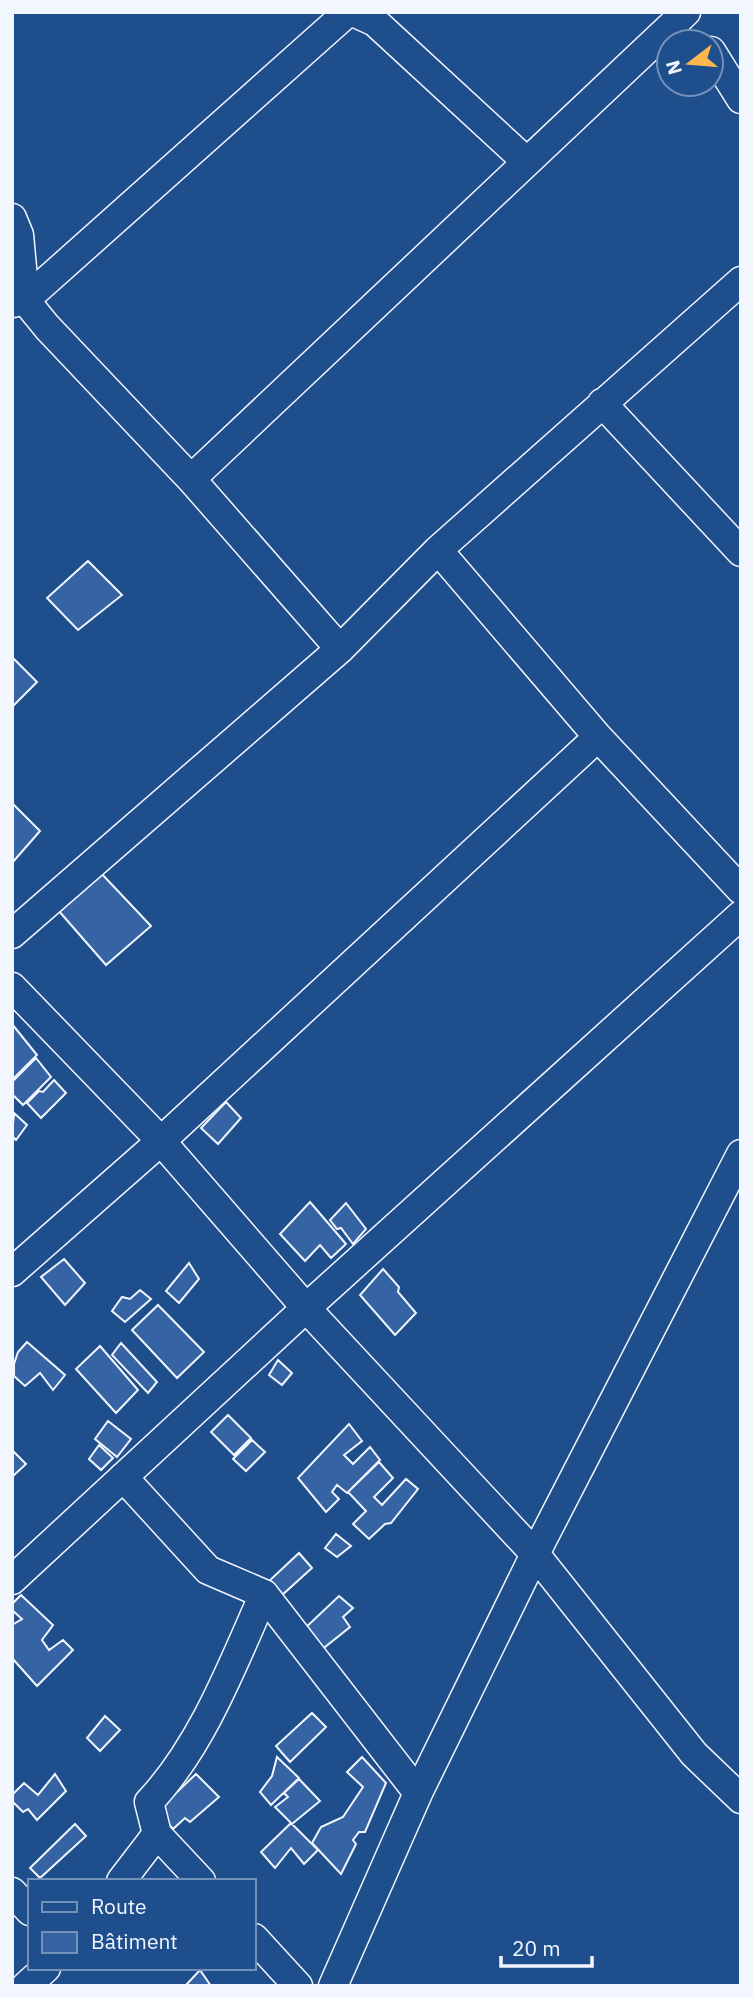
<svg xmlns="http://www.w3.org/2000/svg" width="753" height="1998" font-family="'IBM Plex Sans',sans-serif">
<rect width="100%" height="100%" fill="#1f4e8c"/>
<path fill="#3563a3" stroke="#f2f6ff" stroke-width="2" d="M 88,561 L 122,595 L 78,630 L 47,598 Z
M 12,657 L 37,682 L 12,707 Z
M 12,803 L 40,831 L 12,863 Z
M 99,871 L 151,926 L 106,965 L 58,910 Z
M 12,1024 L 37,1055 L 12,1080 Z
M 36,1058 L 51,1077 L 23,1105 L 12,1094 L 12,1082 Z
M 54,1080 L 66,1093 L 41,1118 L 27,1103 L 39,1091 L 43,1092 Z
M 226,1102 L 241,1118 L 218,1144 L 201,1128 Z
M 14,1113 L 27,1125 L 16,1140 L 12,1136 Z
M 310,1202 L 346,1244 L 331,1258 L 320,1245 L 305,1261 L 280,1234 Z
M 346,1203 L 366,1229 L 353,1244 L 341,1228 L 337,1229 L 330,1220 Z
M 64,1259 L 85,1283 L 65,1305 L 41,1277 Z
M 189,1263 L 199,1279 L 179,1303 L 166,1291 Z
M 383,1269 L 399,1287 L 398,1292 L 416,1313 L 395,1335 L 360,1295 Z
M 140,1290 L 151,1299 L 125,1322 L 112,1311 L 122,1297 L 130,1299 Z
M 158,1305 L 204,1352 L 177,1378 L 132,1330 Z
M 27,1342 L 65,1375 L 53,1390 L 40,1373 L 25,1386 L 14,1376 L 14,1364 L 18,1352 Z
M 121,1343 L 157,1382 L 148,1393 L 112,1355 Z
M 100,1346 L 138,1390 L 116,1413 L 76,1369 Z
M 278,1360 L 292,1373 L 282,1385 L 269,1375 Z
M 228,1415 L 251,1438 L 234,1455 L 211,1432 Z
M 108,1421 L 131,1439 L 117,1457 L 95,1439 Z
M 349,1424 L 362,1441 L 344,1455 L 353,1464 L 370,1447 L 380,1460 L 347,1493 L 337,1485 L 332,1492 L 339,1499 L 326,1512 L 298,1478 Z
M 252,1440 L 265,1452 L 246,1471 L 233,1459 Z
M 99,1445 L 113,1458 L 101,1470 L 89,1459 Z
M 12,1450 L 26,1464 L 12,1477 Z
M 379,1462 L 393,1478 L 374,1497 L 382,1505 L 406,1479 L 418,1489 L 391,1523 L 385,1524 L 369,1539 L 353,1524 L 366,1511 L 348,1492 Z
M 336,1534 L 351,1546 L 337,1557 L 325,1548 Z
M 299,1553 L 312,1568 L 281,1596 L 268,1582 Z
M 21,1595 L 53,1625 L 42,1640 L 49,1650 L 63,1640 L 73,1650 L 37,1686 L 12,1658 L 12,1625 L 22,1619 L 12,1610 L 12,1604 Z
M 339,1596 L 353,1608 L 343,1617 L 350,1627 L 320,1651 L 303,1630 Z
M 312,1713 L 326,1727 L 290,1762 L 276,1746 Z
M 105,1716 L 120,1730 L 100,1751 L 87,1738 Z
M 277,1757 L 299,1778 L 271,1805 L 260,1792 L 272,1776 Z
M 362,1757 L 386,1783 L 365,1832 L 359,1832 L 353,1840 L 356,1844 L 341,1874 L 312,1843 L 321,1827 L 343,1817 L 363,1787 L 347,1772 Z
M 55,1774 L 66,1791 L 37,1820 L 28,1809 L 23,1812 L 12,1801 L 12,1795 L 24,1783 L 38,1795 Z
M 196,1774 L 219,1797 L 190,1822 L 185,1818 L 173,1829 L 157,1811 Z
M 299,1779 L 320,1801 L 292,1824 L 275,1807 L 288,1797 L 284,1793 Z
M 291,1823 L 318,1850 L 304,1864 L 291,1848 L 275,1868 L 261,1852 Z
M 75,1824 L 86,1836 L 40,1878 L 30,1868 Z
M 200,1970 L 211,1986 L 185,1986 Z"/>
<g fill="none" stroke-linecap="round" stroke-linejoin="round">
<g stroke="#f2f6ff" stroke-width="31">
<path id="street" d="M 353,12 L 375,22 L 527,162
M 711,51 L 741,99
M 12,218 L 19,235 L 25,300 L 47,327 L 191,479 L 340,649
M 13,303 L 25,300 L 348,12
M 602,403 L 741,552
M 191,479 L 686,12
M 438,550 L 598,737 L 741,890
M 12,934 L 340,649 L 438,550 L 741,281
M 12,987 L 161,1141 L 306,1308 L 535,1554 L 694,1754 L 741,1799
M 12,1272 L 161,1141 L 598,737
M 123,1477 L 208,1570 L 264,1594 L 418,1793
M 12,1580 L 306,1308 L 741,915
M 121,1881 L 157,1834
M 201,1881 L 157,1834 L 149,1802 C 202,1746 233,1664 264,1594
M 12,1892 L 30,1911
M 254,1938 L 298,1986
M 26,1986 L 46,1968
M 333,1986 L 418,1793 L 535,1554 L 741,1154"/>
</g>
<use href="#street" stroke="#1f4e8c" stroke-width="28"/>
</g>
<rect width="753" height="1998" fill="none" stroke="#f2f6ff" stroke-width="28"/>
<rect x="28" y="1879" width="228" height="91" fill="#1f4e8c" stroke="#7391ba" stroke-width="2"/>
<rect x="42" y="1902" width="35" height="10" fill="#1f4e8c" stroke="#7391ba" stroke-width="2"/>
<text x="91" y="1914" font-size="21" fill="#f2f6ff">Route</text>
<rect x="42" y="1932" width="35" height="21" fill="#3563a3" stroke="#7391ba" stroke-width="2"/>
<text x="91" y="1949" font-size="21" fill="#f2f6ff">Bâtiment</text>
<g transform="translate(690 63) rotate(254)"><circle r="33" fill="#1f4e8c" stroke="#7391ba" stroke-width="2"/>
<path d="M0-5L12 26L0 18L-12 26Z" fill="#ffb74d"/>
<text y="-10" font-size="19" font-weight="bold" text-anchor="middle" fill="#f2f6ff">N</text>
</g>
<path d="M501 1956v10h91v-10" fill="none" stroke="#f2f6ff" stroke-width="3.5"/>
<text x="512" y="1956" font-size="21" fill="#f2f6ff" stroke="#1f4e8c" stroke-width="5" paint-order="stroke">20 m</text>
</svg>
